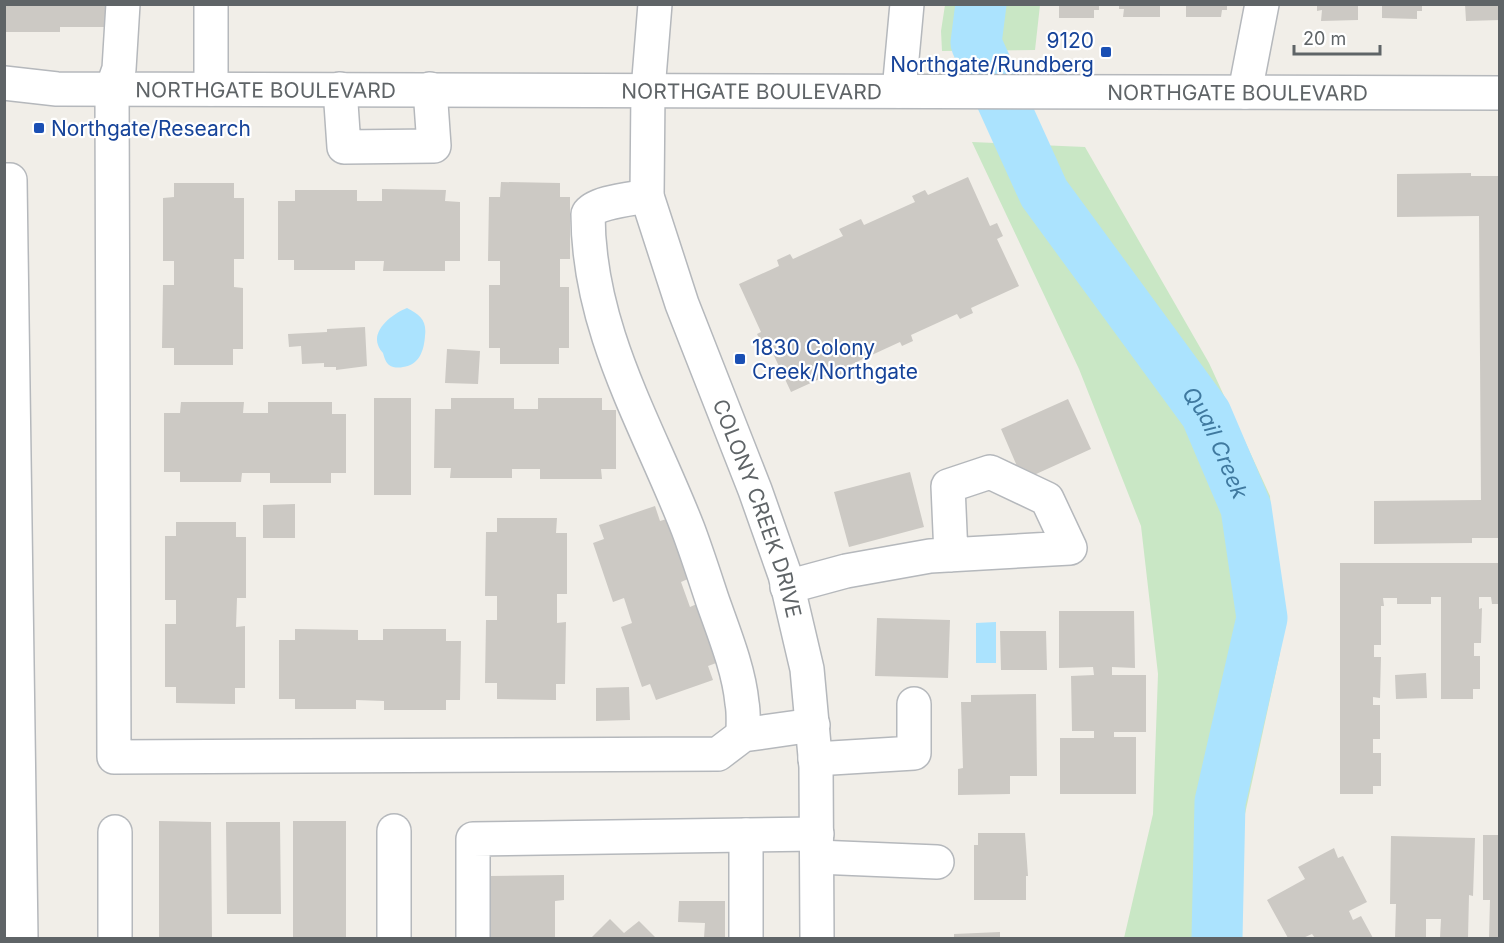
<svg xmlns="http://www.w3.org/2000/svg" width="1504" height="943" font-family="Inter,sans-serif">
<rect width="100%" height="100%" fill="#f1eee8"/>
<path fill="#c9e7c5" d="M 945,5 L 1040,5 L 1035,50 L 942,51 L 941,31 Z
M 972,142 L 1085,147 L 1209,363 L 1270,496 L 1280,653 L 1245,814 L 1230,938 L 1124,938 L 1153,814 L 1158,674 L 1141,526 L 1079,369 Z"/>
<path fill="#abe3fe" d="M 407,308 C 420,315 427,320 425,336 C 424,351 419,365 403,367 C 399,368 393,368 389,365 C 386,363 384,357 383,353 C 381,351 379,348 378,345 C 372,329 394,313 407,308 Z
M 996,622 L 996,663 L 976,663 L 976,623 Z"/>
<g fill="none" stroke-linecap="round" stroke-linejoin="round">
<path stroke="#abe3fe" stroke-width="51" id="s1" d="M 981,4 L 976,43 L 1044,193 L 1206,414 L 1246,508 L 1262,618 L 1220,802 L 1217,938"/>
</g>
<path fill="#ccc9c4" d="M 4,4 L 105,4 L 105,27 L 60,27 L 60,32 L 4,32 Z
M 1059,4 L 1099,4 L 1099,10 L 1094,10 L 1094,18 L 1059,18 Z
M 1186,4 L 1227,4 L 1227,10 L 1222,10 L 1221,17 L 1186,17 Z
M 1465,4 L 1500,4 L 1500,20 L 1466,21 Z
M 1119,5 L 1160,5 L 1160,17 L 1123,17 L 1124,9 L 1119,9 Z
M 1317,5 L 1358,5 L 1358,20 L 1321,21 L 1322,10 L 1317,11 Z
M 1382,5 L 1422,5 L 1422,11 L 1417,11 L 1417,19 L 1382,18 Z
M 1471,173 L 1471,176 L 1500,176 L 1500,538 L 1472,538 L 1472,543 L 1374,544 L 1374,501 L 1481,500 L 1479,216 L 1397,217 L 1397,174 Z
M 968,177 L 990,226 L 997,223 L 1003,236 L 997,239 L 1019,286 L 971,308 L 973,313 L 960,319 L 957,314 L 911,335 L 913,341 L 902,346 L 900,342 L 850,365 L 852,370 L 839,375 L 837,371 L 791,392 L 769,345 L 764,348 L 757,334 L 761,332 L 739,284 L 779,266 L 777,260 L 790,254 L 793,259 L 843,236 L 839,229 L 861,219 L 864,225 L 915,202 L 912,196 L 925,190 L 928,195 Z
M 501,182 L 560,183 L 560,197 L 570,197 L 570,259 L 560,259 L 560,287 L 569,287 L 569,348 L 559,348 L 559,364 L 500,364 L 500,348 L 489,348 L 489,285 L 500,285 L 500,261 L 488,261 L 489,197 L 500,197 Z
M 174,183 L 234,183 L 234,198 L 244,198 L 244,259 L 234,259 L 234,287 L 243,288 L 243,349 L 233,349 L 233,365 L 174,365 L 174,348 L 162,348 L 163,285 L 174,285 L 174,261 L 163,261 L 163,198 L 174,197 Z
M 382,189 L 446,190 L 445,201 L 460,202 L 460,261 L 445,261 L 445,271 L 383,271 L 384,261 L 355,261 L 355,270 L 294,270 L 294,260 L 278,260 L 278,201 L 295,201 L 295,190 L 357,190 L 357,201 L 382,201 Z
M 365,327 L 367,366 L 336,370 L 336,367 L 324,367 L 324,363 L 302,364 L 301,346 L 289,347 L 288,334 L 327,332 L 327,329 Z
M 447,349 L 480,351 L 478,384 L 445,383 Z
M 374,398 L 411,398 L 411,495 L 374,495 Z
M 451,398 L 514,398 L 514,409 L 538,409 L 538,398 L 602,398 L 602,410 L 616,410 L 616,469 L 601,469 L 602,479 L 540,479 L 540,469 L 512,469 L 512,478 L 450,478 L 451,468 L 434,468 L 435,409 L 451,409 Z
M 1068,399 L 1091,449 L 1023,480 L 1001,429 Z
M 181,402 L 244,402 L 243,413 L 268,413 L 268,402 L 332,402 L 332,414 L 346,414 L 346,473 L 331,473 L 331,483 L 270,483 L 270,473 L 242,473 L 241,482 L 180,482 L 180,472 L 164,472 L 164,413 L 180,413 Z
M 910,472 L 924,527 L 849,547 L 834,492 Z
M 295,504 L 295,538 L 263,538 L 263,505 Z
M 655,506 L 660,521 L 670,518 L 690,578 L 681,582 L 690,607 L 699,603 L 719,662 L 708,666 L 713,680 L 656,700 L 650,684 L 642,687 L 621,627 L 632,623 L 624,598 L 613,602 L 593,543 L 604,539 L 599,525 Z
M 497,518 L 557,518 L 556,533 L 567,533 L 567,594 L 557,594 L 557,623 L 566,622 L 565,684 L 556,684 L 556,700 L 497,699 L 497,683 L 485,683 L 486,620 L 497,620 L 497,596 L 485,596 L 486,532 L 497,532 Z
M 176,522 L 236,522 L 236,537 L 246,537 L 246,598 L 237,598 L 236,627 L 245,626 L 245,688 L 235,688 L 235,704 L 176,703 L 176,687 L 165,687 L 165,624 L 176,624 L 176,600 L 165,600 L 165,536 L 176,536 Z
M 1340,563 L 1500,563 L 1500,604 L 1492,604 L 1491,597 L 1479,597 L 1479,609 L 1482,608 L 1481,643 L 1474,643 L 1474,656 L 1480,656 L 1480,689 L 1473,689 L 1473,699 L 1441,699 L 1441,597 L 1431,597 L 1431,604 L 1397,604 L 1397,598 L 1383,598 L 1384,606 L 1381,606 L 1381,645 L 1374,645 L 1374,657 L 1381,657 L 1380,698 L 1373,697 L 1373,705 L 1380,705 L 1380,739 L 1373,739 L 1373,753 L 1381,753 L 1381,786 L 1373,786 L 1373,794 L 1340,794 Z
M 1059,611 L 1134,611 L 1135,668 L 1112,667 L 1112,675 L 1146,675 L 1146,732 L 1114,732 L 1114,737 L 1136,737 L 1136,794 L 1060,794 L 1060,738 L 1094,738 L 1094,731 L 1072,731 L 1071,676 L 1094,675 L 1093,667 L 1059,668 Z
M 877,618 L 950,620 L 948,678 L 875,676 Z
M 295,629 L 358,630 L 358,640 L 383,640 L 383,629 L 446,629 L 446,641 L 461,641 L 460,700 L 446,700 L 446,710 L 384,710 L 384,701 L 356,700 L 356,709 L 295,709 L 295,699 L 279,699 L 279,640 L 295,640 Z
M 1000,631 L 1046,631 L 1047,670 L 1001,670 Z
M 1426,673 L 1427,698 L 1396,699 L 1395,675 Z
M 629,687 L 630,720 L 596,721 L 596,688 Z
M 1036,694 L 1037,776 L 1010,776 L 1010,794 L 958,795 L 958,769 L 963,768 L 961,702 L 971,702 L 971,695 Z
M 159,821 L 211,822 L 212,938 L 159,938 Z
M 293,821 L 346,821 L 346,938 L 293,938 Z
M 226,822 L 280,822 L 281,914 L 227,914 Z
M 978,833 L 1025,833 L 1028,876 L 1026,876 L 1026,900 L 974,900 L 974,845 L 978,845 Z
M 1483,835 L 1500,835 L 1500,938 L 1489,938 L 1490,900 L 1483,900 Z
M 1391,836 L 1475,838 L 1473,896 L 1469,895 L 1468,938 L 1440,938 L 1441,919 L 1426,919 L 1426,938 L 1395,938 L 1396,904 L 1390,904 Z
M 1334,848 L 1338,858 L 1343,856 L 1367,902 L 1349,911 L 1353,920 L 1361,916 L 1373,938 L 1315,938 L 1312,934 L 1303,938 L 1288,938 L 1267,900 L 1305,879 L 1298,867 Z
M 564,875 L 564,900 L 555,901 L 555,938 L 490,938 L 490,876 Z
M 679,901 L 725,901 L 725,938 L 704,938 L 705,923 L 678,922 Z
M 610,919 L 624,933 L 639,921 L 656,938 L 591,938 Z
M 1000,932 L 1000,938 L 954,938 L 954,934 Z"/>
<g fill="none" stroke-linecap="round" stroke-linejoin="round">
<g stroke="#b5b8bc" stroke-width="36">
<g id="minor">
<path d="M 123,4 L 119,69 L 112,89 L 114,757 L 718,754 L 743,735 L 813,725"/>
<path id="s2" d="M 655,4 L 648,90 L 647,196 L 682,304 L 755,490 L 785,575 L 807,669 L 816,767 L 817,938"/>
<path id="s3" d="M 4,83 L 57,89 L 1500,93"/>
<path d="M 211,89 L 211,4"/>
<path d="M 340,89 L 344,147 L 434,146 L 430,89"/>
<path d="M 899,91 L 907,4"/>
<path d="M 1245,92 L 1262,4"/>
<path d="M 4,180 L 10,180 L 21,938"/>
<path d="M 647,196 C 633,199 595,202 588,214 C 588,330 647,424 688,529 C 697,553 705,578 713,602 C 724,633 739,670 742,703 C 744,713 743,724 743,735"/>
<path d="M 787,587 L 846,571 L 930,556 L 1070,548 L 1047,499 L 990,472 L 948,486 L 951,555"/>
<path d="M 815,759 L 914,753 L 914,704"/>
<path d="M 817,857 L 937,862"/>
<path d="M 115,938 L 115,832"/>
<path d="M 394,938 L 394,831"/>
<path d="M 473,938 L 473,839 L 817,834"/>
<path d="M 746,938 L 746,835"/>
</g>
</g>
<use href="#minor" stroke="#fff" stroke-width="33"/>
</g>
<g fill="#1a4fb4" stroke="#fff" stroke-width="2">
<rect x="1100" y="46" width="12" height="12" rx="3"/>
<rect x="33" y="122" width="12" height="12" rx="3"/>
<rect x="734" y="353" width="12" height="12" rx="3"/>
</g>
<g text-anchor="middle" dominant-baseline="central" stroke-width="4.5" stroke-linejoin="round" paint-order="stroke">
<g font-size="21" fill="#164399" stroke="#fff" text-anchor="start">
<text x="1094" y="40" text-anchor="end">9120<tspan x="1094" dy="24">Northgate/Rundberg</tspan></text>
<text x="51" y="128">Northgate/Research</text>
<text x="752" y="347">1830 Colony<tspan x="752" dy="24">Creek/Northgate</tspan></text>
</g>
<g font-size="21" fill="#5f6467" stroke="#fff">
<text stroke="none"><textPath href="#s3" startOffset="262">NORTHGATE BOULEVARD</textPath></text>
<text stroke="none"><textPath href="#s3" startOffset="748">NORTHGATE BOULEVARD</textPath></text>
<text stroke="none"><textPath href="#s3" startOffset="1234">NORTHGATE BOULEVARD</textPath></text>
<text stroke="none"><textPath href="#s2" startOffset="524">COLONY CREEK DRIVE</textPath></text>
</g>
<g font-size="22" font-style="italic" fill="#3f799f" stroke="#fff">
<text stroke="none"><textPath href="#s1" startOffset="508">Quail Creek</textPath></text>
</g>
</g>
<rect width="1504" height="943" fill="none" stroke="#5f6467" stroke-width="12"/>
<path d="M1294 45v9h86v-9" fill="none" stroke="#5f6467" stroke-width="3"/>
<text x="1303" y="45" font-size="18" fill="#5f6467" stroke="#ffffff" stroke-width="4.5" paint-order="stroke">20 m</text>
</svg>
